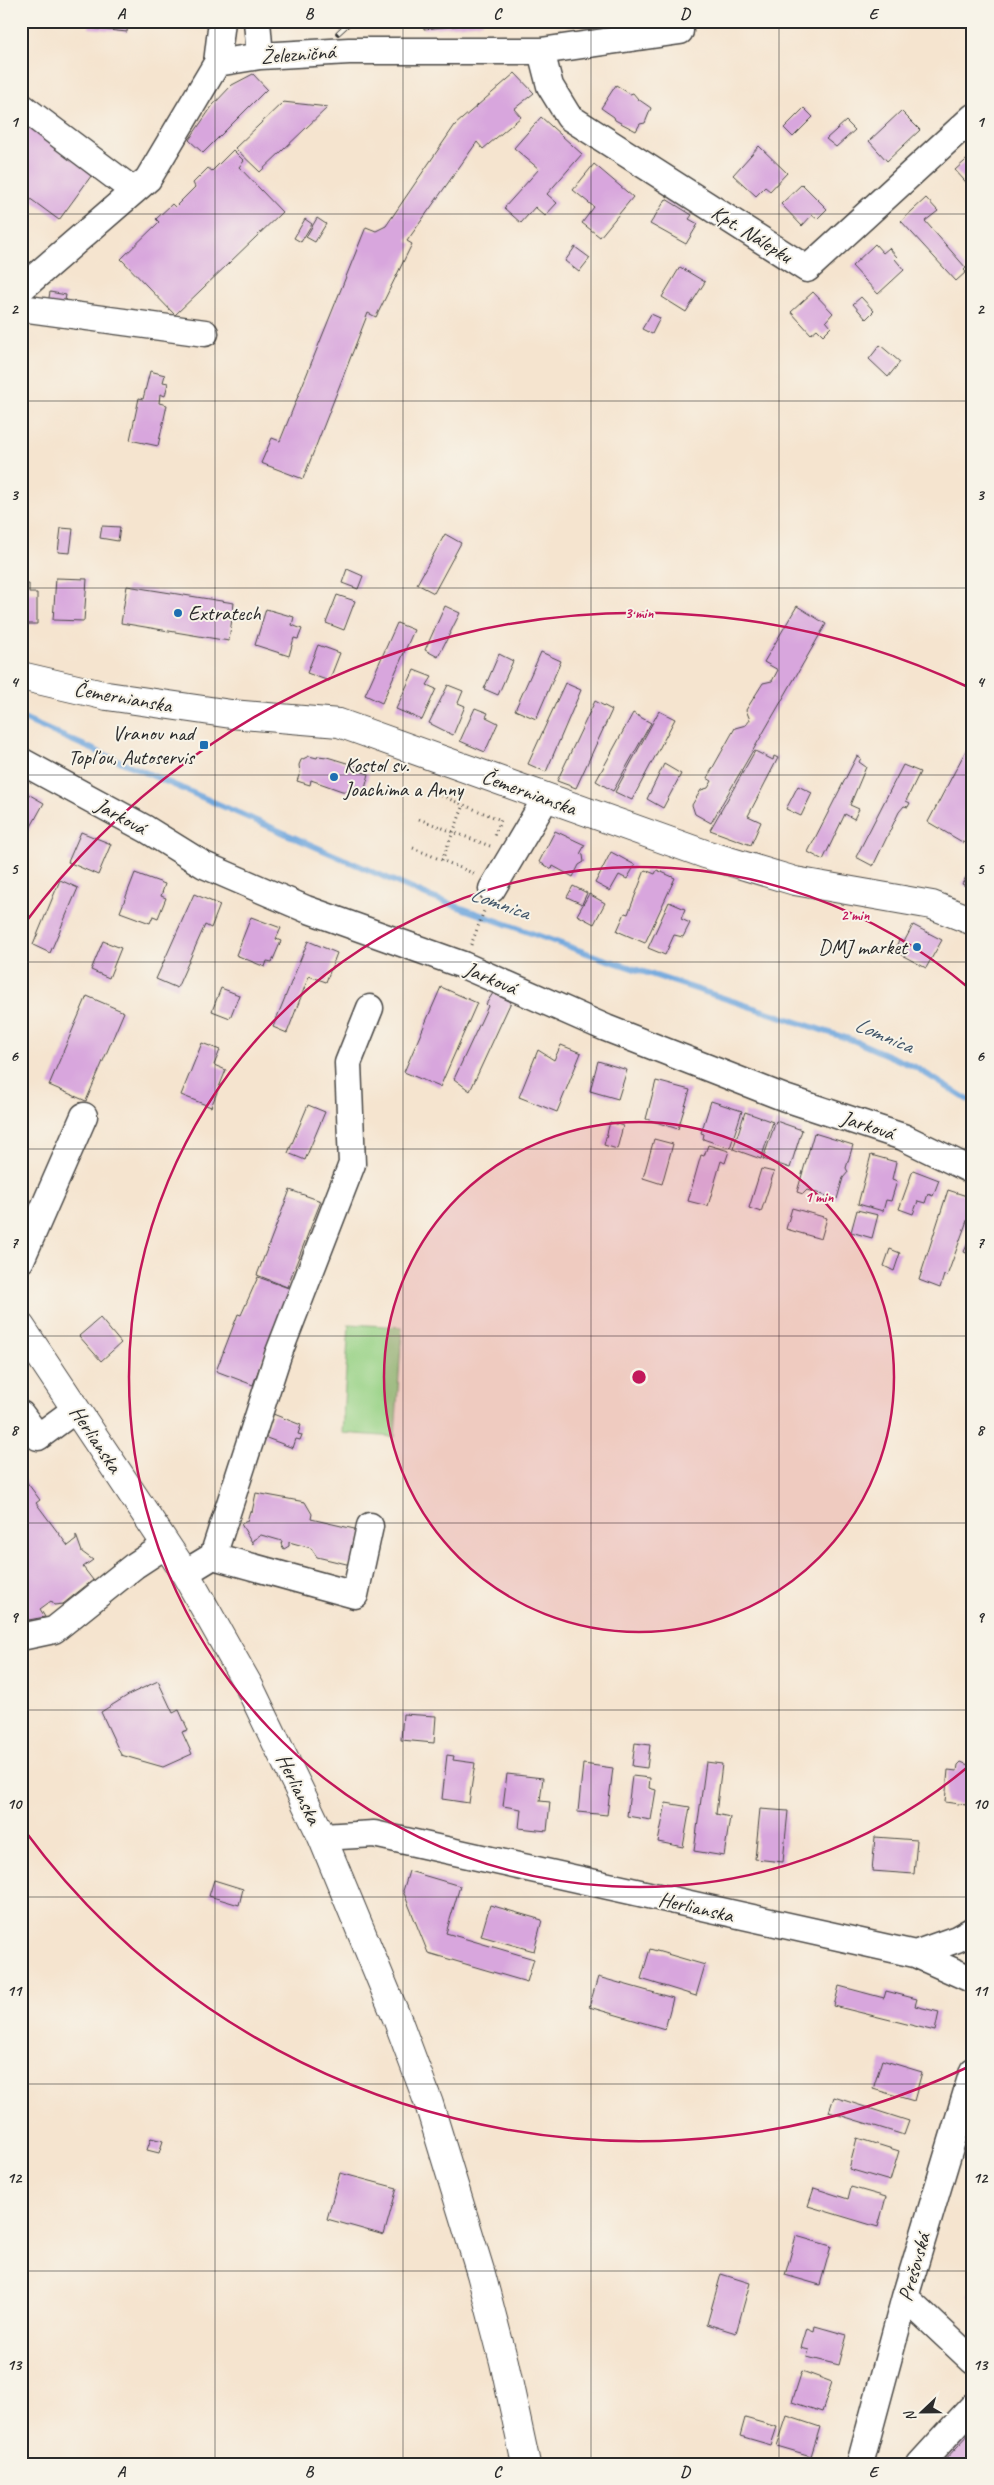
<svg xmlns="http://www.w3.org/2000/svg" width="994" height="2485" font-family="Caveat,sans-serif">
<rect width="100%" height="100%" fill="#f7f3e8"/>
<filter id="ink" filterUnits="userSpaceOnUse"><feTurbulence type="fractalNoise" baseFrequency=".02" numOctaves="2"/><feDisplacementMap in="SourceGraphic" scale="10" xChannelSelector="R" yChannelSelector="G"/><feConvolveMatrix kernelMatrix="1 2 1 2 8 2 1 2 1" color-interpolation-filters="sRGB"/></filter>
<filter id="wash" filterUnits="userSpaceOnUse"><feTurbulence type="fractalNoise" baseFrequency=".0096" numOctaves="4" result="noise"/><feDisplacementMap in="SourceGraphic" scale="20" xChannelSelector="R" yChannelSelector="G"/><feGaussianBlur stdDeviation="1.12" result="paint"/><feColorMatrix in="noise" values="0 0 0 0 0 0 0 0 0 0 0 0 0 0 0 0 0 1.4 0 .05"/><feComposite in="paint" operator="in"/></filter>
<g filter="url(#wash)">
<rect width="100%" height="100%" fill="#f5e4cf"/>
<path fill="#97d285" stroke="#617e58" d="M 349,1324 L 402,1327 L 395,1437 L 342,1433 Z"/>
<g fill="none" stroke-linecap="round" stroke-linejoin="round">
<path stroke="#6ea6dd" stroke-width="6" d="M 21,718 L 428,896 L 595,956 L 855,1041 L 915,1067 L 973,1103"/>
</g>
<g id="blocks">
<path fill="#d8a6dd" d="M 90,21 L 128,21 L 127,32 L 89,28 Z
M 423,21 L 483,21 L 483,23 L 424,29 Z
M 515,73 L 534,93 L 514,109 L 521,117 L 483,149 L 477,142 L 407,241 L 412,244 L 376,317 L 368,313 L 303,479 L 261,463 L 272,438 L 280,441 L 366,227 L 376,231 L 386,226 L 455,125 Z
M 253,74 L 267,89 L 203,153 L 189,140 L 213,105 L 232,85 Z
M 616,85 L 630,94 L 633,93 L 638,99 L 651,108 L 645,123 L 640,124 L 636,131 L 615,120 L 614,117 L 601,108 Z
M 283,102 L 328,107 L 260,172 L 235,148 Z
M 804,108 L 813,117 L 793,137 L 784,128 Z
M 901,111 L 920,130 L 887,161 L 869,141 Z
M 541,117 L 582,154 L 547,194 L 557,203 L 545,216 L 535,207 L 521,223 L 504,208 L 539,169 L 514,148 Z
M 21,119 L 94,172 L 59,220 L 21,192 Z
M 846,121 L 855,130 L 836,147 L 826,139 Z
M 759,146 L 787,173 L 770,191 L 765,187 L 756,196 L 733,175 Z
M 233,150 L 244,161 L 239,167 L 282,212 L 175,315 L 121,259 L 159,222 L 156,219 L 172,204 L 175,207 L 195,187 L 193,183 L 208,168 L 212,171 Z
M 973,154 L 973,190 L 955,170 Z
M 594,164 L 633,197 L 600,237 L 582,223 L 594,207 L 573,190 Z
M 802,184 L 827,209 L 817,219 L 812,215 L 802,226 L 781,204 Z
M 926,198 L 938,211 L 925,221 L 966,268 L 964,270 L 966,272 L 956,281 L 901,221 Z
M 666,199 L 692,215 L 689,219 L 698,224 L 686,244 L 650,224 Z
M 317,218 L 326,224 L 315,242 L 306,237 Z
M 305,219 L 312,224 L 301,242 L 294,238 Z
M 875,244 L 883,253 L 889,248 L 897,257 L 895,259 L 904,270 L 878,294 L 852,266 Z
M 575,247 L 590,258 L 579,272 L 565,261 Z
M 680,267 L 705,282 L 686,312 L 662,297 Z
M 50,292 L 66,295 L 63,311 L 47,309 Z
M 813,292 L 833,313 L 826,321 L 831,327 L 823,335 L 817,329 L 811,334 L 791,312 Z
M 861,297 L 874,311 L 866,319 L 853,304 Z
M 651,314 L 660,318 L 652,334 L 642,329 Z
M 880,345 L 900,362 L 888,377 L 869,359 Z
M 150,371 L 165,375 L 163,382 L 168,383 L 165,396 L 160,394 L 159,403 L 167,405 L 158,446 L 130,440 L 139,398 L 143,399 Z
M 102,526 L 120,527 L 118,541 L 100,538 Z
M 61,528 L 73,529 L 70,553 L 58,552 Z
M 445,534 L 461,543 L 434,593 L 417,584 Z
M 347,569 L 363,576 L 358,589 L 342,583 Z
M 56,578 L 87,579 L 84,621 L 53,620 Z
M 21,584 L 29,584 L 29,593 L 37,593 L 37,624 L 21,624 Z
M 127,586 L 234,603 L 229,641 L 121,623 Z
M 337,595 L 355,601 L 344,630 L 326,623 Z
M 445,606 L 460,613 L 438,657 L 425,650 Z
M 797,606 L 826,624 L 711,823 L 695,814 L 692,805 L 701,790 L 708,788 L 712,781 L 707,778 L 735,728 L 746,725 L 750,720 L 746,710 L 763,683 L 772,681 L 778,670 L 764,662 Z
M 266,609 L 294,617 L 292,625 L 302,629 L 298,639 L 294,638 L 289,656 L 255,645 Z
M 397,623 L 414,630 L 382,703 L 365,695 Z
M 318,645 L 340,653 L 329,681 L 307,673 Z
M 541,652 L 561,661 L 536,719 L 515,710 Z
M 499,654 L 513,661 L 498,695 L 484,689 Z
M 414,670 L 432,677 L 427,685 L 436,689 L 422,720 L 396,709 Z
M 565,683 L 581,690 L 546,772 L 528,764 Z
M 448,685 L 463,691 L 458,703 L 465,706 L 453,735 L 429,723 Z
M 595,701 L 612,710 L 576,788 L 557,781 Z
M 475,708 L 488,713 L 486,717 L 498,723 L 485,752 L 460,741 Z
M 659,711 L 675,719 L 632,800 L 615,792 Z
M 633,713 L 651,723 L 613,791 L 596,781 Z
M 973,737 L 973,827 L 964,843 L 928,822 Z
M 755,751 L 773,760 L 774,756 L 778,758 L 748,816 L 761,822 L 751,845 L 710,830 Z
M 309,756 L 317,758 L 318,756 L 327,757 L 360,767 L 359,771 L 369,774 L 364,792 L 353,789 L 352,792 L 342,791 L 311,780 L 310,785 L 297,781 L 300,773 L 299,765 L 301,760 Z
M 857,756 L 861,758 L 859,762 L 866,767 L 850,805 L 859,809 L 854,819 L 845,814 L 823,860 L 808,852 Z
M 664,764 L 681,774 L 663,808 L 647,799 Z
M 903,765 L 920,772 L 906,801 L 910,803 L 908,807 L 904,806 L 899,812 L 873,866 L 856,857 Z
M 798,786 L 812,793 L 801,816 L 786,809 Z
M 21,790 L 44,803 L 28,832 L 21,829 Z
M 555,831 L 585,845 L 580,854 L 583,855 L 584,862 L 579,865 L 573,877 L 553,866 L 552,869 L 539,862 Z
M 81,832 L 111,844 L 98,875 L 68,862 Z
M 611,852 L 635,865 L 627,879 L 619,875 L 610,891 L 595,883 Z
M 973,865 L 973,890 L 962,884 Z
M 645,870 L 655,874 L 657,870 L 675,878 L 645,943 L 617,931 L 625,913 L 628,914 Z
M 135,873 L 165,884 L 161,896 L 166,898 L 158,918 L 153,916 L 150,923 L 120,912 Z
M 60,880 L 78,888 L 50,953 L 33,945 Z
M 573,886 L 587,893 L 582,904 L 567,897 Z
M 194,894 L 220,905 L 211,928 L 205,925 L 177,988 L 156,979 Z
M 589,894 L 605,903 L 594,924 L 577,915 Z
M 669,902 L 685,909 L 681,919 L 690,923 L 683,937 L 674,935 L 665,955 L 648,948 Z
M 251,917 L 281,928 L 276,939 L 281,941 L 272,962 L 267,961 L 265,967 L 236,955 Z
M 913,925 L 942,940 L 926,968 L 894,951 L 899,940 L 904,942 Z
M 103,941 L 121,948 L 109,978 L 91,970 Z
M 308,941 L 337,953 L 326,982 L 309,976 L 287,1033 L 273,1027 Z
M 441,987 L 477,1003 L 440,1087 L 404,1072 Z
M 221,988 L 239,995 L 230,1018 L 212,1011 Z
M 493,993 L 511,1002 L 470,1091 L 454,1079 L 488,1006 L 486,1004 Z
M 87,996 L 124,1012 L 86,1101 L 49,1085 Z
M 202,1043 L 220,1050 L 214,1065 L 226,1070 L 211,1107 L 181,1095 Z
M 561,1045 L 581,1053 L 557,1112 L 519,1097 L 538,1050 L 554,1060 Z
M 598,1061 L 627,1070 L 618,1099 L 590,1091 Z
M 656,1081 L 690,1090 L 678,1129 L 646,1119 Z
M 711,1101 L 742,1111 L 730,1148 L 703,1139 L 704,1134 L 701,1133 Z
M 308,1105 L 325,1112 L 305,1160 L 288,1153 Z
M 745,1112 L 773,1122 L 761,1159 L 733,1149 Z
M 776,1121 L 802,1130 L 790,1168 L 763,1159 Z
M 610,1122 L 623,1126 L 617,1149 L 604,1145 Z
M 814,1133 L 853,1145 L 846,1168 L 848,1172 L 843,1178 L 837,1199 L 807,1190 L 803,1194 L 797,1192 Z
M 654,1139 L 673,1144 L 662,1184 L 643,1178 Z
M 708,1145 L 729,1151 L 725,1163 L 721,1161 L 708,1206 L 688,1201 L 701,1155 L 704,1156 Z
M 871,1155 L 896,1162 L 892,1179 L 897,1181 L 891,1201 L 886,1200 L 883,1211 L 858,1204 Z
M 761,1169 L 774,1172 L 761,1212 L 749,1208 Z
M 913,1170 L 939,1180 L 933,1196 L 928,1194 L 925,1203 L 918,1201 L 913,1214 L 899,1209 Z
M 290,1190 L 321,1201 L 287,1287 L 257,1275 Z
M 948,1190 L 973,1198 L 973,1204 L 947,1276 L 944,1275 L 940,1288 L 919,1280 Z
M 792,1208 L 827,1218 L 821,1239 L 786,1229 Z
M 857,1210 L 878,1215 L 872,1238 L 851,1232 Z
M 973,1231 L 973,1256 L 964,1252 Z
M 890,1249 L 900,1253 L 894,1271 L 884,1266 Z
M 258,1277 L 294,1290 L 274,1328 L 253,1385 L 216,1371 L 238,1314 L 241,1315 Z
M 100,1318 L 121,1343 L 101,1361 L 79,1336 Z
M 273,1414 L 301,1425 L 298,1434 L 302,1435 L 300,1440 L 296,1439 L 293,1448 L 264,1437 Z
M 23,1477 L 40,1500 L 36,1503 L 68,1546 L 76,1540 L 76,1535 L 82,1552 L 93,1560 L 83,1567 L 93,1580 L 63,1604 L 54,1605 L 51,1601 L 40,1609 L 45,1617 L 23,1621 L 21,1618 Z
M 256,1493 L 305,1502 L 312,1514 L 311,1519 L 363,1531 L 355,1566 L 317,1557 L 311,1548 L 289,1542 L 289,1546 L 284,1549 L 281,1544 L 282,1541 L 261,1535 L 253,1540 L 253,1544 L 241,1524 L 247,1521 L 250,1511 L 252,1512 Z
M 158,1681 L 173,1713 L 179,1710 L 188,1730 L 182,1732 L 192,1754 L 163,1767 L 121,1755 L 101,1712 L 130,1694 Z
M 403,1714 L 436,1716 L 434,1743 L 401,1740 Z
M 635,1743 L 650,1745 L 647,1768 L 632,1766 Z
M 447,1755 L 454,1756 L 453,1760 L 475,1763 L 469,1803 L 442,1799 Z
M 706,1762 L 722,1764 L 716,1814 L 730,1817 L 724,1856 L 694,1851 Z
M 961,1762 L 973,1767 L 973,1806 L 945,1802 L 948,1770 L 957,1771 L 958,1765 Z
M 583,1764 L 613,1768 L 607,1815 L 578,1812 Z
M 507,1774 L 543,1778 L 540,1801 L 550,1802 L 547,1831 L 519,1828 L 521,1809 L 503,1806 Z
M 632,1776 L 650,1778 L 649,1788 L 656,1790 L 651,1820 L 627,1816 Z
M 666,1803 L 690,1807 L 683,1847 L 658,1842 Z
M 760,1809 L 788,1811 L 783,1862 L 755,1859 Z
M 875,1837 L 917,1840 L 914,1874 L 872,1871 Z
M 409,1871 L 460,1886 L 446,1933 L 534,1959 L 527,1982 L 428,1953 L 403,1891 Z
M 214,1880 L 243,1889 L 239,1905 L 209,1896 Z
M 490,1905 L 542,1920 L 534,1951 L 481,1936 Z
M 650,1949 L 705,1965 L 696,1996 L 641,1979 Z
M 598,1977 L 673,1998 L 665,2029 L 589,2007 Z
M 839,1986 L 884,1998 L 886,1991 L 917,1999 L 915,2006 L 939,2012 L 935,2031 L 834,2006 Z
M 882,2060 L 922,2072 L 914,2101 L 873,2089 Z
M 834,2097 L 909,2121 L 904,2135 L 829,2112 Z
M 151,2138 L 163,2141 L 159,2153 L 147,2150 Z
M 857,2138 L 899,2151 L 890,2181 L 849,2169 Z
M 340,2173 L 397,2188 L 384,2235 L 327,2219 Z
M 851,2187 L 886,2197 L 878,2227 L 808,2206 L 814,2188 L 848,2199 Z
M 796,2236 L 831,2246 L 820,2285 L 785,2275 Z
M 721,2274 L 750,2283 L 736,2333 L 707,2324 Z
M 973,2290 L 973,2300 L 968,2295 Z
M 815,2326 L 847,2335 L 839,2365 L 807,2357 L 809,2350 L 801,2348 L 807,2328 L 814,2331 Z
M 802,2371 L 832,2382 L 822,2412 L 792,2402 Z
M 787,2416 L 820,2427 L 811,2456 L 777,2446 Z
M 745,2418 L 777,2427 L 771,2445 L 740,2436 Z
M 973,2430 L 973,2464 L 941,2464 Z"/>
</g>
</g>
<g filter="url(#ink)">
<use href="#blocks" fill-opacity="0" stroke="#494744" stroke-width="1"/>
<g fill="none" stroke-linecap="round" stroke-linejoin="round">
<g stroke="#494744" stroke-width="29">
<path id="minor" d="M 257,21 L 260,56
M 541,51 L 550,86 L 569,117 L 807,269 L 973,117
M 217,63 L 222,21
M 21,106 L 134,191
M 21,289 L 148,179 L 217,63 L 260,56 L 349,51 L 541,51 L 680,31
M 21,308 L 205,333
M 21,761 L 146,829 L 204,865 L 306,909 L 463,965 L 606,1028 L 785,1098 L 903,1137 L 973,1171
M 492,889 L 546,798
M 21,1260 L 84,1116
M 21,1414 L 38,1437 L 76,1409
M 213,1556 L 355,1595 L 370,1526
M 185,1573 L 213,1556 L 278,1355 L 352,1164 L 348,1063 L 370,1008
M 21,1637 L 54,1630 L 134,1566 L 166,1545
M 322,1837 L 374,1834 L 915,1954 L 973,1980
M 915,1954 L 957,1939 L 973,1930
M 905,2297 L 973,2361
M 860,2464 L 905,2297 L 973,2071
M 920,2464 L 973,2406"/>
</g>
<g stroke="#494744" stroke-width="30">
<path id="major" d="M 21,676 L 107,696 L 231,714 L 339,723 L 705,854 L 795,881 L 932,905 L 973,921
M 21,1327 L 185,1573 L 250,1688 L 322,1837 L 398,2021 L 429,2104 L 481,2274 L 504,2362 L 526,2464"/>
</g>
<path stroke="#494744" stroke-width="3" stroke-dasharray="1 4" stroke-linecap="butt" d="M 372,28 L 379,21
M 432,792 L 501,820 L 494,836
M 419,819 L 490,846
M 413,848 L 475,874
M 442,860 L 464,805
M 471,945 L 484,911"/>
<use href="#minor" stroke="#fff" stroke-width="26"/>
<use href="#major" stroke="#fff" stroke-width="28"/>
<g stroke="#2b2b2b" stroke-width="5.5">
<path id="rail" d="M 338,33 L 351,21"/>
</g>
<use href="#rail" stroke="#f7f3e8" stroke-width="4" stroke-dasharray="11" stroke-linecap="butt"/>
</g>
</g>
<path fill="none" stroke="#2b2b2b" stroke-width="1" stroke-opacity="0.55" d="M 215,21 L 215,2464M 403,21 L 403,2464M 591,21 L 591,2464M 779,21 L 779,2464M 21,214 L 973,214M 21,401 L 973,401M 21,588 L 973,588M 21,775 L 973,775M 21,962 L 973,962M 21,1149 L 973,1149M 21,1336 L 973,1336M 21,1523 L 973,1523M 21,1710 L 973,1710M 21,1897 L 973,1897M 21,2084 L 973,2084M 21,2271 L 973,2271"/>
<circle cx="639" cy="1377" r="255" fill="#c2185b" fill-opacity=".12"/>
<g fill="none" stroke="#c2185b" stroke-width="2.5">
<circle cx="639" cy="1377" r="255"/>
<path d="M970 1765A510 510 0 1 1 970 989"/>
<path d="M968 2067A764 764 0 0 1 25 1831M25 923A764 764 0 0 1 968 687"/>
</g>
<g fill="#1f6fb2" stroke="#f7f3e8" stroke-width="2">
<circle cx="178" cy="613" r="5"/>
<rect x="199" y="740" width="10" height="10" rx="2.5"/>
<circle cx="334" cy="777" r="5"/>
<circle cx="917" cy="947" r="5"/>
</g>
<g text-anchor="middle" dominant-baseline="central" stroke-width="4" stroke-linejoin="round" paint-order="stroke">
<g font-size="21" fill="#2b2b2b" stroke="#f7f3e8">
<text transform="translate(298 54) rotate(-4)">Železničná</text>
<text transform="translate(752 234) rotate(32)">Kpt. Nálepku</text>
<text transform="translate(123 697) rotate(10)">Čemernianska</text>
<text transform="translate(529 792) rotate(20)">Čemernianska</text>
<text transform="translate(121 816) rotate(29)">Jarková</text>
<text transform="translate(491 978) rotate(23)">Jarková</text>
<text transform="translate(868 1125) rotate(18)">Jarková</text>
<text transform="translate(96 1439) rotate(56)">Herlianska</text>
<text transform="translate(299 1789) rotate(64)">Herlianska</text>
<text transform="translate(696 1907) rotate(13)">Herlianska</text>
<text transform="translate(914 2267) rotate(-74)">Prešovská</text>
</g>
<g font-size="21" fill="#2b2b2b" stroke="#f7f3e8" text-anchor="start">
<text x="188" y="613">Extratech</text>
<text x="194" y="733" text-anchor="end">Vranov nad<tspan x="194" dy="24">Topľou, Autoservis</tspan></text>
<text x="344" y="765">Kostol sv.<tspan x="344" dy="24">Joachima a Anny</tspan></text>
<text x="907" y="947" text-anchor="end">DMJ market</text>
</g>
<g font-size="22" font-style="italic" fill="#425669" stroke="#f7f3e8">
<text transform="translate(500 903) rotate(20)">Lomnica</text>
<text transform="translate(884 1035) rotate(23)">Lomnica</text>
</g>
</g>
<circle cx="639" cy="1377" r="8" fill="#c2185b" stroke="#f7f3e8" stroke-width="2.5"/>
<g font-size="15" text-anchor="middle" font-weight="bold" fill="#c2185b" stroke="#f7f3e8" stroke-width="4" stroke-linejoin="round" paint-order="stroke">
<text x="639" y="618">3 min</text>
<text x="855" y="920">2 min</text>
<text x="819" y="1202">1 min</text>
</g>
<rect width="994" height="2485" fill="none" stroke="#f7f3e8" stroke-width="55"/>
<g transform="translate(922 2412) rotate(248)" stroke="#f7f3e8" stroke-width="4" paint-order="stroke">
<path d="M0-4L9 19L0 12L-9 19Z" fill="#2b2b2b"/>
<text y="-8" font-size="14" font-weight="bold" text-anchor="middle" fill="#2b2b2b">N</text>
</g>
<rect x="28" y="28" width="938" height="2430" fill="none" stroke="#2b2b2b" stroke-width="2"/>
<g font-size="16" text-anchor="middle" font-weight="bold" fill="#2b2b2b">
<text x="121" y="19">A</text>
<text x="309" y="19">B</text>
<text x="497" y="19">C</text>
<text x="685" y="19">D</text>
<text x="873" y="19">E</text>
<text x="14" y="127">1</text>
<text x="980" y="127">1</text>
<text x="14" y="314">2</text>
<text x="980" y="314">2</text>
<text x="14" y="500">3</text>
<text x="980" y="500">3</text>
<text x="14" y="687">4</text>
<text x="980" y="687">4</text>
<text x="14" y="874">5</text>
<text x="980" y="874">5</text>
<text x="14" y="1061">6</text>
<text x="980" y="1061">6</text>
<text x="14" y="1248">7</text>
<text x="980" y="1248">7</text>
<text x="14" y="1435">8</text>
<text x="980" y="1435">8</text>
<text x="14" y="1622">9</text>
<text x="980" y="1622">9</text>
<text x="14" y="1809">10</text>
<text x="980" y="1809">10</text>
<text x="14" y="1996">11</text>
<text x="980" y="1996">11</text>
<text x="14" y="2183">12</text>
<text x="980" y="2183">12</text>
<text x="14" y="2370">13</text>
<text x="980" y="2370">13</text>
<text x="121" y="2477">A</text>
<text x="309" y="2477">B</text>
<text x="497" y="2477">C</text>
<text x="685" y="2477">D</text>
<text x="873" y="2477">E</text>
</g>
</svg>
